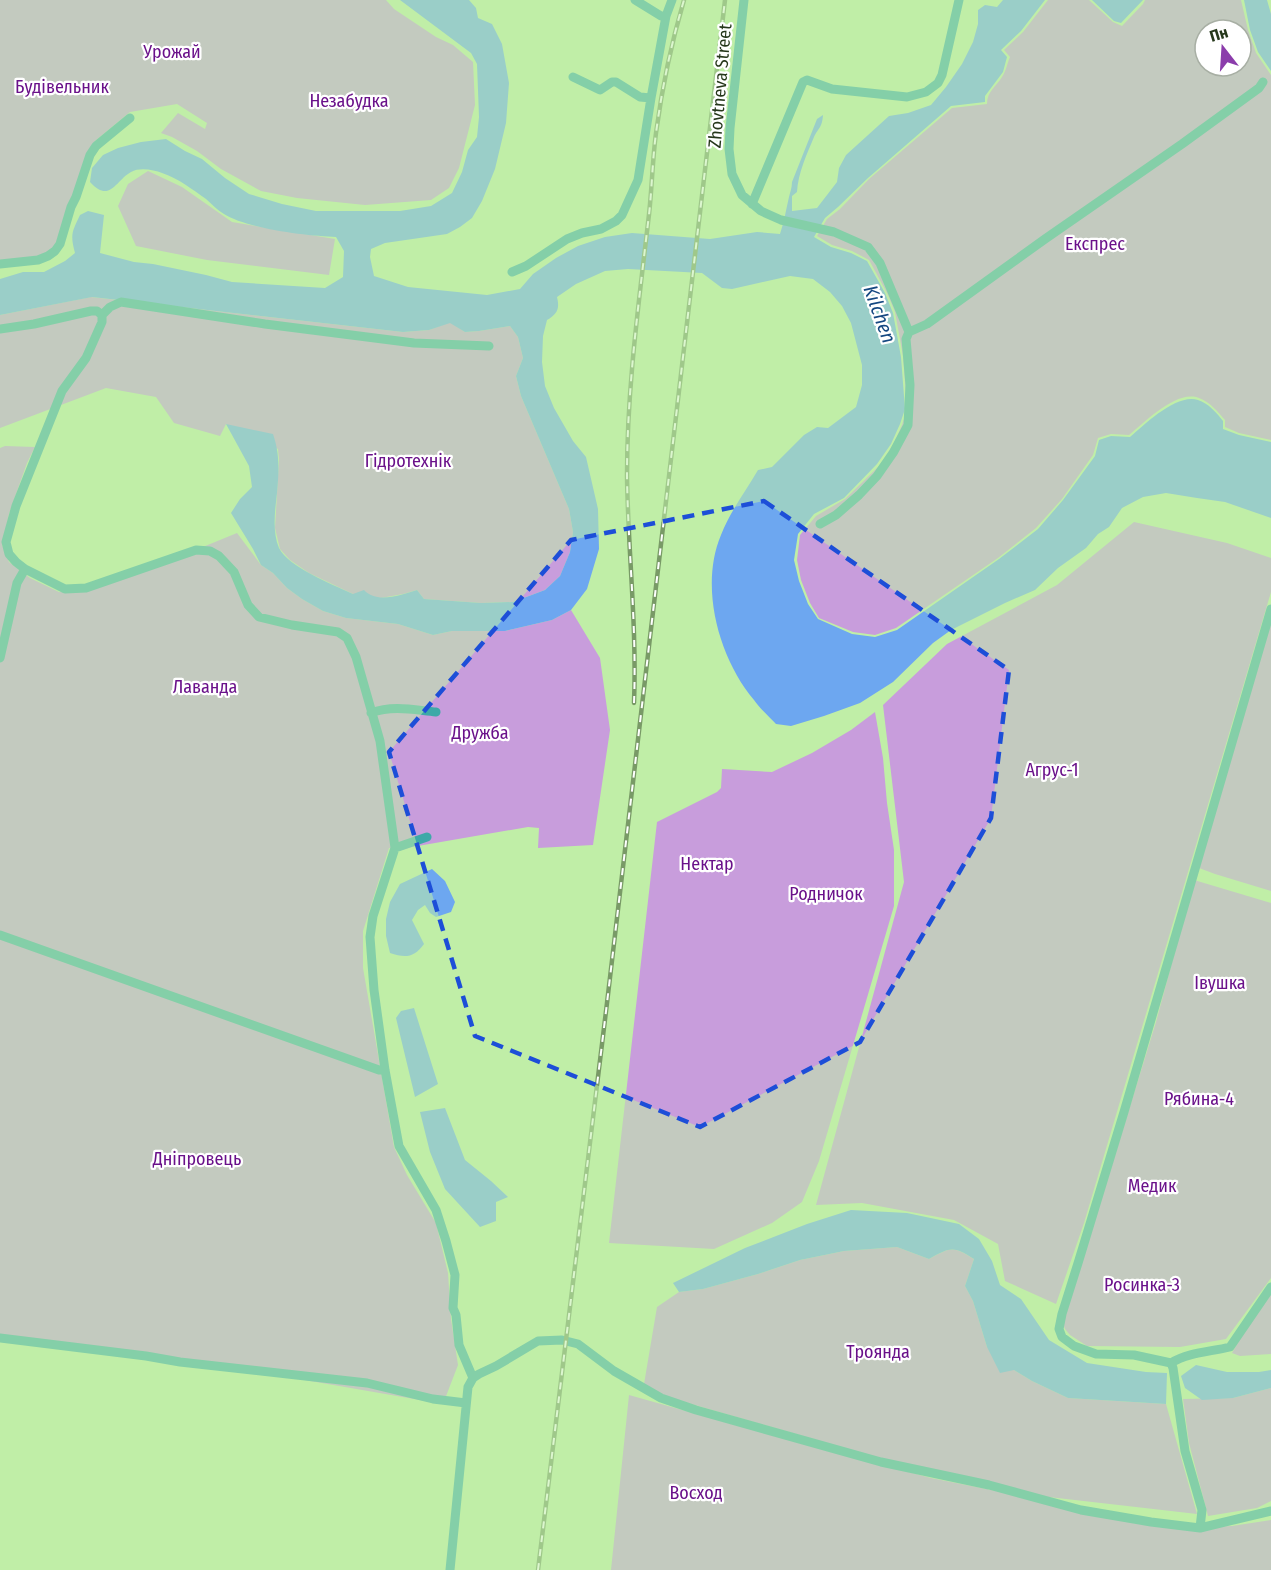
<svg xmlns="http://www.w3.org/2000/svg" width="1271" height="1570" font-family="'Fira Sans Condensed',sans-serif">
<rect width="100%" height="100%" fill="#c0eea7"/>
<path fill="#c89ddc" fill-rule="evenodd" d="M 0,0 L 386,0 L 394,9 L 436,37 L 453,45 L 473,62 L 475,105 L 459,168 L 449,188 L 431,200 L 365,205 L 297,198 L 261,191 L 221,169 L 197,151 L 172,137 L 161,133 L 178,113 L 205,129 L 207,123 L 177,104 L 130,112 L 95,141 L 64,216 L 60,234 L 52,251 L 37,257 L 0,261 Z
M 1048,0 L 1089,0 L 1113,22 L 1122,26 L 1143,4 L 1145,0 L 1241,0 L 1248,30 L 1256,53 L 1271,75 L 1271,440 L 1239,433 L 1225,427 L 1225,420 C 1218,412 1210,402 1199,398 C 1177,389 1145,422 1129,435 L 1111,434 L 1098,438 L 1093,455 L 1062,499 L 1036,528 L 998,558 L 896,628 L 875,635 L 853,632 L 819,618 L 810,603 L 801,580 L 797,560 L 800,535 L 816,516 L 845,499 L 879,466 L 893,445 L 902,425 L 907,409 L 903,356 L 895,312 L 887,293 L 869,260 L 852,251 L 832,245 L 817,236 L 827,219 L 840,209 L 869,179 L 952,108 L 987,104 C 987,91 996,87 1002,77 C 1006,71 1007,64 1010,57 L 1004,50 L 1023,32 ZM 1205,30 L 1241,30 L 1241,66 L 1205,66 Z
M 148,171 L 182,187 L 232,222 L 335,239 L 329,275 L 207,260 L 136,246 L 118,206 L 128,184 Z
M 91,297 L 403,332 L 429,330 L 450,322 L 465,332 L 479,331 L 510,326 L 518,337 L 523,358 L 516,376 L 521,396 L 569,509 L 573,532 L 570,552 L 560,576 L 545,590 L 513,602 L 481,603 L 424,599 L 417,590 L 403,594 L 381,598 L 353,594 L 309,573 L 290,560 L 280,549 L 275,528 L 279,460 L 278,449 L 226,424 L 220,436 L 174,423 L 156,397 L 106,388 L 0,428 L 0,315 Z
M 5,446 L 35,447 L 27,463 L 9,514 L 2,545 L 9,562 L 30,578 L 59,592 L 82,592 L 154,567 L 237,533 L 261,565 L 273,573 L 287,588 L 302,599 L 323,611 L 346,618 L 398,624 L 433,635 L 452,631 L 505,631 L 552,620 L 571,610 L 600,658 L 610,730 L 593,845 L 538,848 L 539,828 L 528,827 L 412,847 L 399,851 L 389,848 L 363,931 L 363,968 L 394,1147 L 407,1175 L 436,1223 L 448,1273 L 451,1319 L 458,1365 L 443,1404 L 149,1353 L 0,1335 L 0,448 Z
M 1134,522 L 1227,543 L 1271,558 L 1271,592 L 1084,1223 L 1056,1304 L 1005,1281 L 998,1244 L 954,1220 L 862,1203 L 816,1205 L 904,882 L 883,705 L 947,644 L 1057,585 Z
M 1271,619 L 1271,891 L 1215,874 L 1199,868 Z
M 875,712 L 883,758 L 887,803 L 894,850 L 894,906 L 819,1161 L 802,1202 L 772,1223 L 714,1249 L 609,1243 L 657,822 L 717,792 L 721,788 L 722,769 L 772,772 L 812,753 L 851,730 Z
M 1194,880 L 1271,903 L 1271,1278 L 1226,1339 L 1180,1347 L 1087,1346 L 1070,1335 L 1065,1329 L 1063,1324 L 1156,1022 Z
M 897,1247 L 929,1259 C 952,1247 952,1246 974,1259 L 965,1286 L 973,1301 L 987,1347 L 1014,1370 L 1032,1381 L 1068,1398 L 1166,1404 L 1197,1514 L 1014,1493 L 962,1482 L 643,1390 L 657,1307 L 679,1292 L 703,1289 L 758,1274 L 800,1260 L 844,1251 Z
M 1271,1294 L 1271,1354 L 1240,1356 L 1232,1353 L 1248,1325 Z
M 1271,1388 L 1271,1501 L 1257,1508 L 1208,1516 L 1189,1443 L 1183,1399 L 1233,1398 Z
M 629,1395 L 750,1429 L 931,1478 L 1184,1528 L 1232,1526 L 1271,1520 L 1271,1570 L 611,1570 Z"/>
<path fill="#6da7f0" d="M 400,0 L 469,0 L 476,8 L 478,18 L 492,24 L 502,44 L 509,83 L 506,123 L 495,169 L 482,201 L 472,218 L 460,227 L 447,234 L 385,243 L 371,249 L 370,257 L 374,276 L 408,287 L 487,295 L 520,289 L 533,274 L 556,258 L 578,246 L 605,237 L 632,233 L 710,239 L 757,232 L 780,234 C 784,222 786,210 789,197 C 790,192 792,188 792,182 L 817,119 L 823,115 C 822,128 819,127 814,137 C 807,154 798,173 797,192 L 792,196 L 792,211 L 817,208 L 837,182 L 839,168 L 846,155 L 889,116 L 908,113 L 931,105 L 946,87 L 962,64 L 973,42 L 978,24 L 978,10 L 985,5 L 997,7 L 1003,0 L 1045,0 L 1021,31 L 1001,50 L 1007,57 L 1003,72 L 985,96 L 985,102 L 951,106 L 868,178 L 838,207 L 825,218 L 814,237 L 831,247 L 851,253 L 867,261 L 885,293 L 893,313 L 901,357 L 905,409 L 900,424 L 891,444 L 877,464 L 844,498 L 814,514 L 798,534 L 794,560 L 799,581 L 808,604 L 818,619 L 852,634 L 875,637 L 897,630 L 999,559 L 1038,529 L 1063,500 L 1095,456 L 1099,440 L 1111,436 L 1130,437 C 1145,424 1177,393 1198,400 C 1208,403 1217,413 1223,421 L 1223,429 L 1239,435 L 1271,442 L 1271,518 L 1225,502 L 1197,498 L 1166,493 L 1143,497 L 1122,508 L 1109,527 L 1098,534 L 1086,548 L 1058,568 L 1035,590 L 1005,603 L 951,630 L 933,643 L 893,682 L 860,703 L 824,716 L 791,726 L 776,724 C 769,716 760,709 754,700 C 719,658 699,587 721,535 C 730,512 745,492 758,470 L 772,467 L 804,435 L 817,427 L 828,428 L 856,407 L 862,385 L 862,365 L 851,323 L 842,306 L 830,292 L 813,279 L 790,276 L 732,289 L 722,288 L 702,273 L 628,269 L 605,271 L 576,284 L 557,297 C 560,309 557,314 547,320 L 543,336 L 542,362 L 545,386 L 554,408 L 573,441 L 586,457 L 598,509 L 599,549 L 587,589 L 571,610 L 552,620 L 505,631 L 452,631 L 433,635 L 398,624 L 346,618 L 323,611 L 302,599 L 287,588 L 273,573 L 261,565 L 253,549 L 231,513 L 240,499 L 252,487 L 249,466 L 226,424 L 273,434 C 280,454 279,472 277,493 C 275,511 272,531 279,548 C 288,567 334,585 353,594 L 364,590 C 377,604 400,595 417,590 L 424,599 L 481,603 L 513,602 L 545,590 L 560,576 L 570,552 L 573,532 L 569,509 L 521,396 L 516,376 L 523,358 L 518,337 L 510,326 L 479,331 L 465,332 L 450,323 L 429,330 L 403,332 L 92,297 L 0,315 L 0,279 L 23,272 L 44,272 L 65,261 L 75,253 C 70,234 72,232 80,215 L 88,211 L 104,215 L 100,253 L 134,262 L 153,264 L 206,275 L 232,282 L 325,288 L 343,277 L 344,251 L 336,237 C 307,236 248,229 224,214 C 217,210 212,204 206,199 C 193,190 178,178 162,173 C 154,170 140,167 131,172 C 116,180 110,204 90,182 L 92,168 L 103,155 L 118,148 L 141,142 L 166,139 L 185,151 L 202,159 L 225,178 L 249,194 L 282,204 L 316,211 L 400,211 L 431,206 L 452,193 L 462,172 L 468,150 L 477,137 L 479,117 L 477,64 L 471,53 Z
M 1092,0 L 1143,0 L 1121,23 L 1114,21 Z
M 1244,0 L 1267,0 L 1271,14 L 1271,71 L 1258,52 L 1250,30 Z
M 432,869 L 445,881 L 455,902 L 451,912 L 436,917 L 430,913 L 425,905 L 418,910 L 412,920 L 424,944 C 414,958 405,958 390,953 L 386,936 L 386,919 L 390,902 L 400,884 Z
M 414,1008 L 438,1084 L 415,1097 L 396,1018 L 401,1011 Z
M 445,1108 L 465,1160 L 491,1181 L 508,1197 L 496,1202 L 496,1221 L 480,1227 L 445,1189 L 430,1152 L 420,1112 Z
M 851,1210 L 907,1213 L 959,1224 L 979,1239 L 992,1261 L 1000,1285 L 1021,1299 L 1049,1340 L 1087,1363 L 1146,1372 L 1167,1373 L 1166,1404 L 1068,1398 L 1032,1381 L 1014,1370 L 1000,1373 L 987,1347 L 973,1301 L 965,1286 L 974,1259 C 953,1246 951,1247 929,1259 L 897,1247 L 844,1251 L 800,1260 L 758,1274 L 703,1289 L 679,1292 L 673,1283 L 745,1248 L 807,1224 Z
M 1196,1365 L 1227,1372 L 1259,1372 L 1271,1370 L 1271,1388 L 1233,1398 L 1202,1400 L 1185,1388 L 1181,1376 Z"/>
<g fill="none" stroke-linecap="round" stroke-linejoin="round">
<path stroke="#3da9a8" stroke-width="9" d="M 635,0 L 661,16 L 666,16
M 744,0 L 730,128 L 729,149 L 732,174 L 742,195 L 761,211 L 781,220 L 834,232 L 868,247 L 880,263 L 909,332
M 573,77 L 600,90 L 612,82 L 616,82 L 640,97 L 651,98
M 752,204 L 803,82 L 807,80 L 832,89 L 907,97 L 926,92 L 938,83 L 942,75 L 959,0
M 0,264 L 38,260 L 48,256 L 55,251 L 60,244 L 71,207 L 76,197 L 90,155 L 96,146 L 130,118
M 512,272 L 526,266 L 567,239 L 582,233 L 601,229 L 616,221 L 622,215 L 638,180 L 651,98 L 666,16 L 672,0
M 0,329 L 34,324 L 91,311 L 97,311 L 102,315
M 820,524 L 836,515 L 859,495 L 877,476 L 893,453 L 908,425 L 910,385 L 906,339 L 909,332 L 927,324 L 1045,239 L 1182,144 L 1259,88 L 1263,82
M 1271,609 L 1124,1112 L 1079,1260 L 1062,1314 L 1059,1329 L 1062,1337 L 1074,1346 L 1096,1354 L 1134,1355 L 1171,1363 C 1189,1352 1210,1352 1230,1347 L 1271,1287
M 0,658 L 17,583 L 25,569
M 371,713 C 393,705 414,710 436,712
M 395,848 L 427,837
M 0,935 L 379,1070 L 385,1070
M 0,1338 L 146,1356 L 180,1362 L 367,1383 L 433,1399 L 466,1403
M 1171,1363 L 1173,1368 L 1185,1451 L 1202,1510 L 1200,1528
M 473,1378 L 459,1345 L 456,1315 L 453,1308 L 455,1275 L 446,1241 L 436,1210 L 399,1146 L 385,1070 L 374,990 L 370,937 L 373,916 L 395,848 L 380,741 L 356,657 L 347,638 L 338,632 L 292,625 L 259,617 L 248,605 L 234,572 L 219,556 L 210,551 L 196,550 L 86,588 L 65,589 L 25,569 L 16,562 L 9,554 L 6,542 L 16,506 L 62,391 L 86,358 L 102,322 L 102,315 L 110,307 L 121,302 L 265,324 L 414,343 L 489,346
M 450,1570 L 468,1387 L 473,1378 L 479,1374 L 496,1366 L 538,1341 L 562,1340 L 578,1344 L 614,1371 L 661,1398 L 696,1410 L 881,1462 L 989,1485 L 1081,1510 L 1151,1522 L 1200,1528 L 1271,1511"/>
<g stroke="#799a67" stroke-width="4.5">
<path id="rail" d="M 634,703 C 637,627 628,552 627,476 C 627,390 638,309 648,223 C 652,193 652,163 656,133 C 662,88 671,44 684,0
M 538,1570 L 607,1003 L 725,0"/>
</g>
<use href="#rail" stroke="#fff" stroke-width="2" stroke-dasharray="7" stroke-linecap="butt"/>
</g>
<path d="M0 0H1271V1570H0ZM 764,501 L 1009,670 L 991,818 L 860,1042 L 700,1127 L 475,1036 L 389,752 L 571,540 Z" fill="#c0eea7" fill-opacity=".55" fill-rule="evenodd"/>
<path fill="none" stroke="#1d4ed8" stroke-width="4.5" stroke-dasharray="12 8" stroke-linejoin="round" d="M 764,501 L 1009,670 L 991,818 L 860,1042 L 700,1127 L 475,1036 L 389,752 L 571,540 Z"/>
<g text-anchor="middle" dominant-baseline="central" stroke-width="4.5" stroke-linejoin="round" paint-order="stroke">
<g font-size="18" fill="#6a118a" stroke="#fff">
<text x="172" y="52">Урожай</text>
<text x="62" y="87">Будівельник</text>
<text x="349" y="101">Незабудка</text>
<text x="1095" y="244">Експрес</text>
<text x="408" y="461">Гідротехнік</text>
<text x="205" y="687">Лаванда</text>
<text x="480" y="733">Дружба</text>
<text x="1052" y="770">Агрус-1</text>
<text x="707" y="864">Нектар</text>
<text x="826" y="894">Родничок</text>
<text x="1220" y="983">Івушка</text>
<text x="1199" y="1099">Рябина-4</text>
<text x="197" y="1159">Дніпровець</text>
<text x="1152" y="1186">Медик</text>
<text x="1142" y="1285">Росинка-3</text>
<text x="878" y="1352">Троянда</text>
<text x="696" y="1493">Восход</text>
</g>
<g font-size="18" fill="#26381b" stroke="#fff">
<text transform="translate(720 86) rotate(-85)">Zhovtneva Street</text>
</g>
<g font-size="20" font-style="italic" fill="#154881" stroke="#fff">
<text transform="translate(880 314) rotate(70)">Kilchen</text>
</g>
</g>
<g transform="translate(1223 48) rotate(343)"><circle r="28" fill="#ffffff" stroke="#a8afa4" stroke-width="1.5"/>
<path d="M0-4.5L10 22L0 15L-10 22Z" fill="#8b3cab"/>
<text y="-9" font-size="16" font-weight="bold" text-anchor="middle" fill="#26381b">Пн</text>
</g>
</svg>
